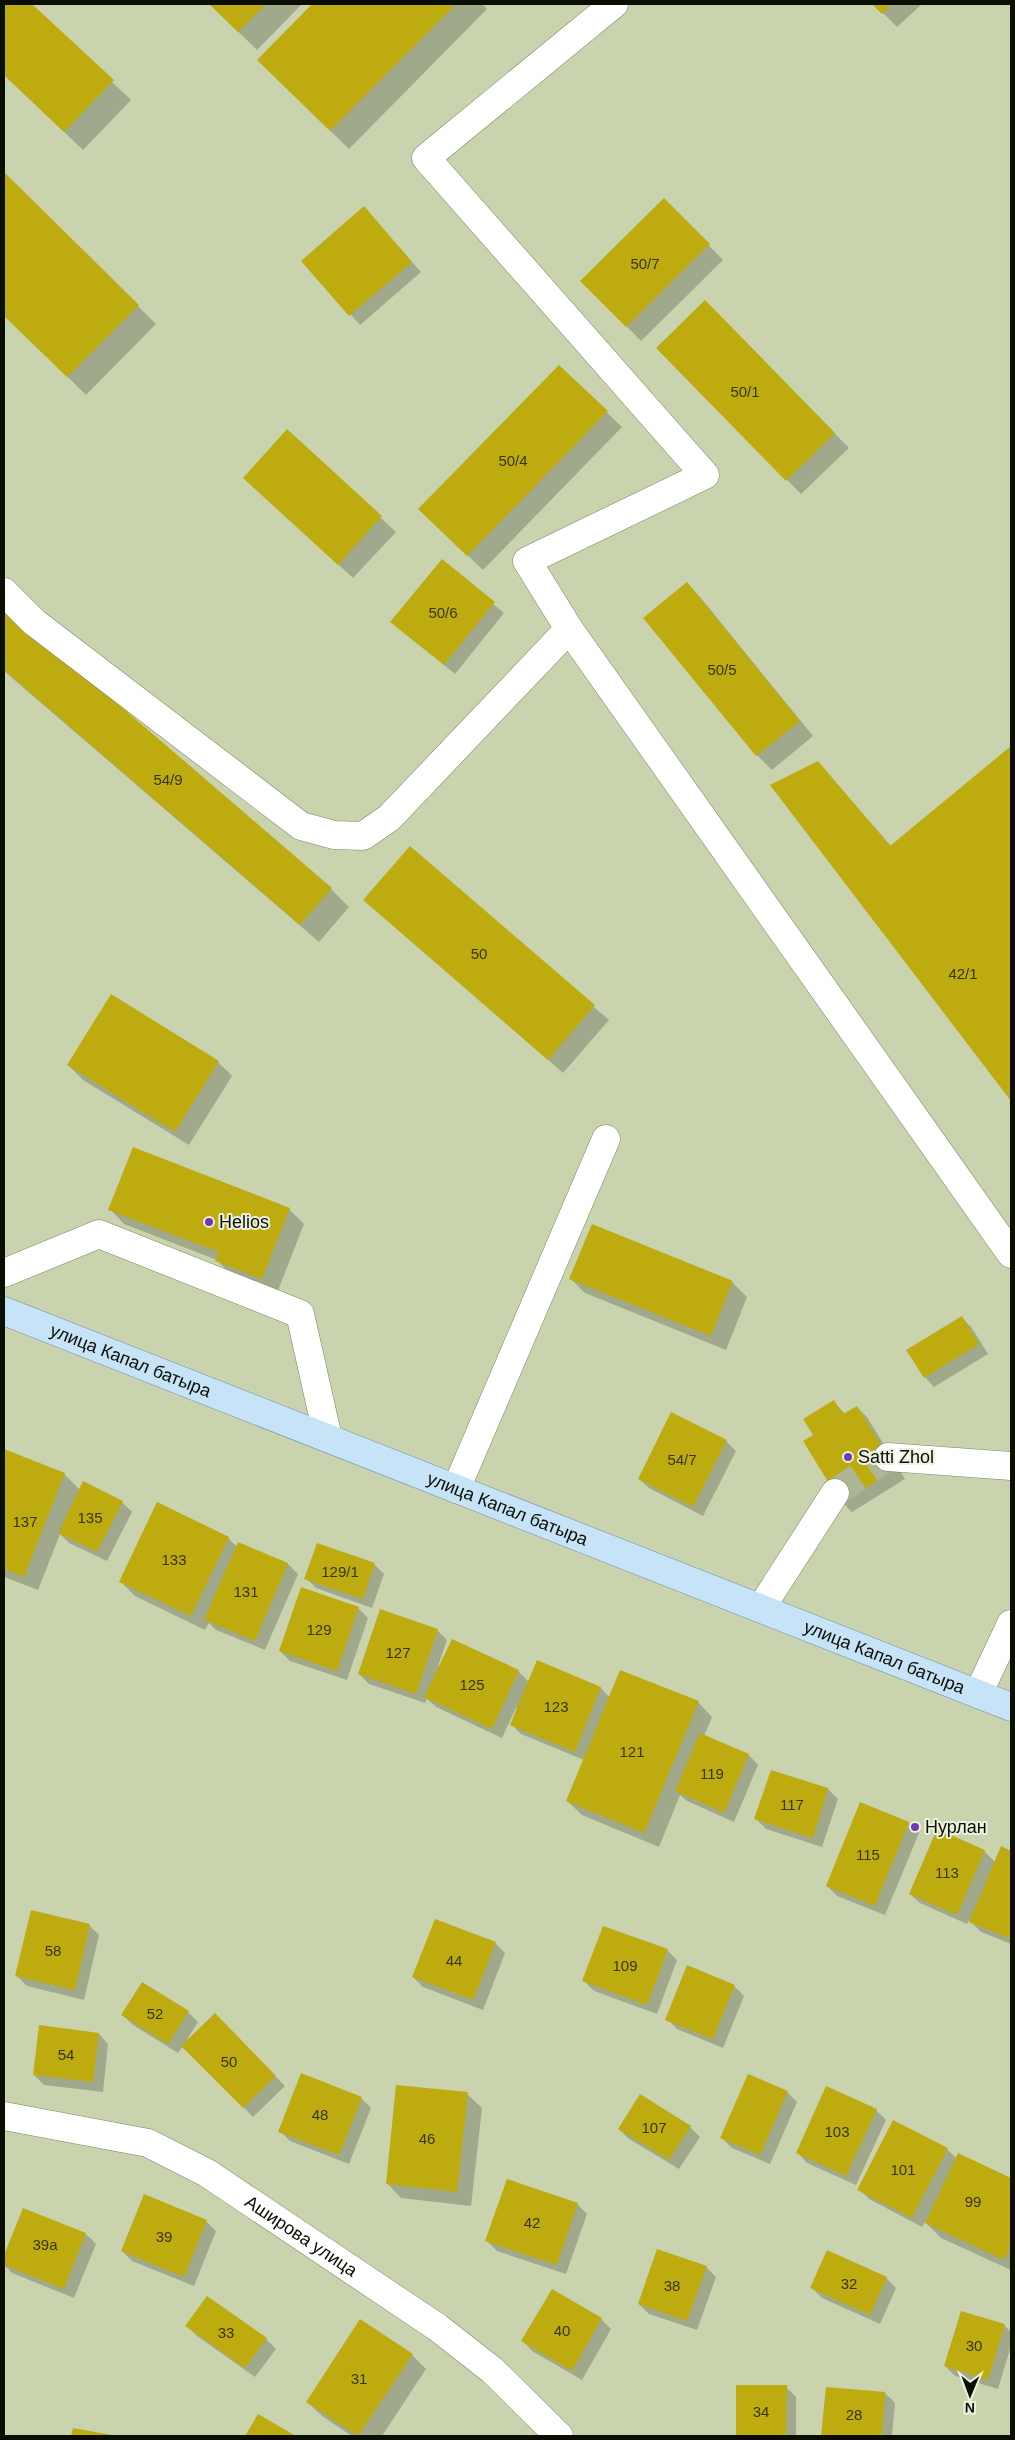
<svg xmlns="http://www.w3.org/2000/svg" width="1015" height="2440" font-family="Helvetica,sans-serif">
<rect width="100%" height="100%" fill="#c9d4af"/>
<path fill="#0003" d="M 4,4 L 30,4 L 131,100 L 83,150 L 4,75 Z
M 210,4 L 302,4 L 257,50 Z
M 314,4 L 482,4 L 487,9 L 349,149 L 258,60 Z
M 874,4 L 922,4 L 897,27 Z
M 4,174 L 156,324 L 86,395 L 4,314 Z
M 664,200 L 723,260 L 641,341 L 582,281 Z
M 364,208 L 421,272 L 360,325 L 303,261 Z
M 705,302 L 849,448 L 801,494 L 657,348 Z
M 559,366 L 622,427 L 483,570 L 435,524 Z
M 287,431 L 396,532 L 353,578 L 259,492 Z
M 442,561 L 504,613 L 455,674 L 392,622 Z
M 687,584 L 701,598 L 813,736 L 772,770 L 757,755 L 645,618 Z
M 4,607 L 331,889 L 349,907 L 319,942 L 4,671 Z
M 1011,747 L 1011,1099 L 772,786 L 818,762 L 891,846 Z
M 410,848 L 609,1020 L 563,1073 L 365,900 Z
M 218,1062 L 232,1076 L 189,1145 L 83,1080 L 68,1065 Z
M 110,1209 L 289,1209 L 304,1224 L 277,1293 L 231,1275 L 217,1260 L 124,1224 Z
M 592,1226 L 733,1283 L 747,1297 L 726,1350 L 585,1293 L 571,1279 Z
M 962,1318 L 972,1328 L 988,1354 L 934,1387 L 925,1377 Z
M 834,1402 L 845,1414 L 857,1407 L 867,1417 L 905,1479 L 852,1512 L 842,1502 L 815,1436 Z
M 726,1441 L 736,1451 L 703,1516 L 649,1488 L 639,1479 Z
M 4,1450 L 64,1474 L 80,1490 L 122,1502 L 132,1512 L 107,1561 L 69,1543 L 60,1534 L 38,1590 L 4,1577 Z
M 228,1538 L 237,1547 L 238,1543 L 288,1564 L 298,1574 L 265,1650 L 216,1630 L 209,1623 L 205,1630 L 135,1596 L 121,1582 Z
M 374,1564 L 384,1574 L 372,1608 L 316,1588 L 306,1578 Z
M 358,1608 L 368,1618 L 347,1680 L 290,1661 L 280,1651 Z
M 437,1630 L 447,1640 L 438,1666 L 440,1666 L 518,1671 L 529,1682 L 537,1662 L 601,1688 L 610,1698 L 698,1702 L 712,1717 L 704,1736 L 749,1755 L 758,1765 L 734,1822 L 687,1801 L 680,1795 L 659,1847 L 582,1815 L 567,1801 L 584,1760 L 521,1734 L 511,1724 L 518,1709 L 516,1708 L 502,1738 L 436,1707 L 427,1699 L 425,1703 L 369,1684 L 359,1674 Z
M 772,1771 L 828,1789 L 838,1799 L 822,1847 L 766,1829 L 756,1819 Z
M 860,1804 L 909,1823 L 919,1833 L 885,1915 L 837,1896 L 827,1886 Z
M 1001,1848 L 1011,1852 L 1011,1944 L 981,1932 L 969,1920 L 967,1924 L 920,1903 L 910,1894 L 984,1851 L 995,1862 Z
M 89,1925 L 99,1935 L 84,2000 L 27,1986 L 17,1976 Z
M 495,1943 L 505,1953 L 483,2010 L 423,1987 L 413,1977 Z
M 667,1950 L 677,1960 L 657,2014 L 594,1991 L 584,1981 Z
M 734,1986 L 744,1996 L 723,2048 L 677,2029 L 667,2019 Z
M 188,2012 L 198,2022 L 185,2043 L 215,2015 L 285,2086 L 253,2117 L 183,2046 L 178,2053 L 133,2025 L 123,2015 Z
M 99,2034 L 108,2044 L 103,2092 L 44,2085 L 34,2075 Z
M 787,2092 L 797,2102 L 770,2164 L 732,2148 L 722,2138 Z
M 467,2094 L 482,2108 L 471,2206 L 401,2198 L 387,2183 Z
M 361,2098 L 371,2108 L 349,2164 L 290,2141 L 280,2131 Z
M 876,2110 L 886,2120 L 856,2185 L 807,2163 L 798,2153 Z
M 690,2127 L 700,2137 L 679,2169 L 629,2139 L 619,2129 Z
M 947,2149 L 957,2159 L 959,2155 L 1011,2179 L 1011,2270 L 941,2238 L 925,2222 L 922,2227 L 869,2199 L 859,2189 Z
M 577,2204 L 587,2214 L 566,2274 L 497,2251 L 487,2241 Z
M 24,2209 L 86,2234 L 96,2244 L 74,2298 L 12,2273 L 4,2265 L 4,2258 Z
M 206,2221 L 216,2231 L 194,2286 L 132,2261 L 122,2251 Z
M 706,2267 L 716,2277 L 697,2330 L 649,2314 L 639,2304 Z
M 886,2278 L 896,2288 L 880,2324 L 822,2298 L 812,2288 Z
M 552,2291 L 601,2319 L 611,2329 L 582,2380 L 532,2351 L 523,2341 Z
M 1004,2325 L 1011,2332 L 1011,2346 L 998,2389 L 955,2376 L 945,2366 Z
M 187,2326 L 266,2339 L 276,2349 L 255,2377 L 197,2336 Z
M 412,2355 L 426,2369 L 382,2436 L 352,2436 L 322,2416 L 307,2402 Z
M 786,2387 L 796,2397 L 796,2436 L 738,2436 Z
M 827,2389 L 885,2393 L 895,2403 L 892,2436 L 823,2436 Z"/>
<path fill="#beab10" d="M 4,4 L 32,4 L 114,80 L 64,132 L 4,75 Z
M 209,4 L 266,4 L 238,32 Z
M 312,4 L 456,4 L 330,131 L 257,60 Z
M 872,4 L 892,4 L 882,14 Z
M 4,172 L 139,305 L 67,377 L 4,316 Z
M 664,198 L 710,244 L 626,327 L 580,281 Z
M 364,206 L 412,262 L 349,316 L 301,261 Z
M 705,300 L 835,433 L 786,481 L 656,348 Z
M 559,365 L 608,411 L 467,556 L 418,509 Z
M 287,429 L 382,516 L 338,565 L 243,478 Z
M 442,559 L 495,602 L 444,665 L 390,622 Z
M 687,582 L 800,721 L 756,756 L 643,618 Z
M 4,606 L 332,888 L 300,925 L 4,670 Z
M 1011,746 L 1011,1101 L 770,785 L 818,761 L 890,846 Z
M 410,846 L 595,1005 L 548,1060 L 363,900 Z
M 111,994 L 219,1061 L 175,1132 L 67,1065 Z
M 133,1147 L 290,1208 L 262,1279 L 215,1261 L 219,1252 L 108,1210 Z
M 592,1224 L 733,1281 L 711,1336 L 569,1279 Z
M 962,1316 L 979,1344 L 924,1378 L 906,1350 Z
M 834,1400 L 843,1414 L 857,1406 L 896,1469 L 841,1503 L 803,1441 L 813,1435 L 803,1419 Z
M 671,1412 L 727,1440 L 693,1507 L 638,1479 Z
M 4,1449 L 65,1473 L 24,1577 L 4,1569 Z
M 83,1481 L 123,1501 L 97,1552 L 58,1533 Z
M 157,1502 L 229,1537 L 191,1616 L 119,1582 Z
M 238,1542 L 288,1563 L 255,1641 L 204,1620 Z
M 317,1543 L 375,1563 L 363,1599 L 304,1579 Z
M 301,1587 L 359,1607 L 337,1671 L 279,1651 Z
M 380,1609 L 438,1629 L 416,1694 L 358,1674 Z
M 452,1639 L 519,1670 L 492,1729 L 424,1697 Z
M 537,1660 L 601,1687 L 575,1752 L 510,1725 Z
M 620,1670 L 699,1701 L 644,1833 L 566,1801 Z
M 700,1733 L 749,1754 L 724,1813 L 675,1791 Z
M 771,1770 L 828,1788 L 813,1838 L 754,1819 Z
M 860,1802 L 909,1822 L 875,1906 L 826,1886 Z
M 937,1829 L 985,1850 L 957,1915 L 909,1894 Z
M 1001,1846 L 1011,1851 L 1011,1939 L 969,1922 Z
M 31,1910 L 90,1924 L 75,1990 L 15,1976 Z
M 435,1919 L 496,1942 L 473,2000 L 412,1977 Z
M 603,1926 L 668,1949 L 647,2005 L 582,1981 Z
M 687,1965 L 735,1985 L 713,2039 L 665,2020 Z
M 142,1982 L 189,2011 L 168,2044 L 121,2015 Z
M 215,2013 L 276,2076 L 243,2108 L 181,2046 Z
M 39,2025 L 99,2033 L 93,2082 L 33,2075 Z
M 301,2073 L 362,2097 L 339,2155 L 278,2132 Z
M 748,2074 L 788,2091 L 760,2155 L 720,2138 Z
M 396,2085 L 468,2092 L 457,2192 L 386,2184 Z
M 826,2086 L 877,2109 L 846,2176 L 796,2153 Z
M 640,2094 L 691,2126 L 669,2160 L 618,2129 Z
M 893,2120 L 948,2148 L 912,2218 L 857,2190 Z
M 958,2153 L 1011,2178 L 1011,2246 L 1004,2260 L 925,2223 Z
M 507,2179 L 578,2203 L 557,2265 L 485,2241 Z
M 144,2194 L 207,2220 L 184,2277 L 121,2251 Z
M 23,2208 L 86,2233 L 64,2289 L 4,2265 L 4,2255 Z
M 657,2249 L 707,2266 L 687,2321 L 638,2304 Z
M 827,2250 L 887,2277 L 870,2315 L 810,2288 Z
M 552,2289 L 602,2318 L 572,2371 L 521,2341 Z
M 207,2296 L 267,2338 L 245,2368 L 185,2326 Z
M 961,2311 L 1005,2324 L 988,2380 L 944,2366 Z
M 360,2319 L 413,2354 L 358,2436 L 306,2402 Z
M 736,2385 L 787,2385 L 786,2436 L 736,2436 Z
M 826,2387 L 885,2392 L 882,2436 L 821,2436 Z
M 258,2414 L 296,2436 L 245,2436 Z
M 73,2428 L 112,2435 L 111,2436 L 71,2436 Z"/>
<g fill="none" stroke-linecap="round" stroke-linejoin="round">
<path stroke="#acb695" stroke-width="28" stroke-dasharray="28 14" stroke-linecap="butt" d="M 835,1493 L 888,1457"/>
<g stroke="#7b8562" stroke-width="29">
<g id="minor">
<path d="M 614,4 L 426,158 L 705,475 L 527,561 L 569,629 L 1011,1254"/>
<path d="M 4,592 L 34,622 L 301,826 L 334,835 L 363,836 L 389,818 L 569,629"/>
<path d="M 4,1273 L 99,1234 L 300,1314 L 328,1438"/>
<path d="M 888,1457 L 1011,1466"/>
<path d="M 456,1489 L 606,1139"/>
<path d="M 761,1608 L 835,1493"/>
<path d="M 978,1694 L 1011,1624"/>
<path id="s1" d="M 4,2116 L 148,2143 L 207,2173 L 437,2327 L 492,2370 L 559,2436"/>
</g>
</g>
<g stroke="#6d8c9f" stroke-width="29">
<g id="major">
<path id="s2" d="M 4,1311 L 1011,1707"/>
</g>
</g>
<use href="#minor" stroke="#fff" stroke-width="28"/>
<use href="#major" stroke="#c7e3f8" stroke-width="28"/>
</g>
<g fill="#7139b0" stroke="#ecf2df" stroke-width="2">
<circle cx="209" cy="1222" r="5"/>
<circle cx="848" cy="1457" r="5"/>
<circle cx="915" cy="1827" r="5"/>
</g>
<g text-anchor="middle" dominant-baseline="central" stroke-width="4" stroke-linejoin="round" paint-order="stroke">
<g font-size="15" fill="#383506">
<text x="645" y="263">50/7</text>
<text x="745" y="391">50/1</text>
<text x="513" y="460">50/4</text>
<text x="443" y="612">50/6</text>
<text x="722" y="669">50/5</text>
<text x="168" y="779">54/9</text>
<text x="479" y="953">50</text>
<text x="963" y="973">42/1</text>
<text x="682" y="1459">54/7</text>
<text x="90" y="1517">135</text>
<text x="25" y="1521">137</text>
<text x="174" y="1559">133</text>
<text x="340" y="1571">129/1</text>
<text x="246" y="1591">131</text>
<text x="319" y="1629">129</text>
<text x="398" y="1652">127</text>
<text x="472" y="1684">125</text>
<text x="556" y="1706">123</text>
<text x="632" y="1751">121</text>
<text x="712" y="1773">119</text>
<text x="792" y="1804">117</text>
<text x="868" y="1854">115</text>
<text x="947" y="1872">113</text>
<text x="53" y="1950">58</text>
<text x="454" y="1960">44</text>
<text x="625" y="1965">109</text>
<text x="155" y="2013">52</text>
<text x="66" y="2054">54</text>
<text x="229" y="2061">50</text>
<text x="320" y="2114">48</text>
<text x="654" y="2127">107</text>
<text x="837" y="2131">103</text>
<text x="427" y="2138">46</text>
<text x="903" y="2169">101</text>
<text x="973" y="2201">99</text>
<text x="532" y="2222">42</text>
<text x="164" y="2236">39</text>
<text x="45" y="2244">39а</text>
<text x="849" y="2283">32</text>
<text x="672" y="2285">38</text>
<text x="562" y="2330">40</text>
<text x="226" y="2332">33</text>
<text x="974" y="2345">30</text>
<text x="359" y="2378">31</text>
<text x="761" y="2411">34</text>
<text x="854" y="2414">28</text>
</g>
<g font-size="18" fill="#0b0e03" stroke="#ecf2df" text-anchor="start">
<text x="219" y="1222">Helios</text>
<text x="858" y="1457">Satti Zhol</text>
<text x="925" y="1827">Нурлан</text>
</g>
<g font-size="18" fill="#0b0e03" stroke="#ecf2df">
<text stroke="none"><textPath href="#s2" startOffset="136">улица Капал батыра</textPath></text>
<text stroke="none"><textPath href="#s2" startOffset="541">улица Капал батыра</textPath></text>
<text stroke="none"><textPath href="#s2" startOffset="946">улица Капал батыра</textPath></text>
<text stroke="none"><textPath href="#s1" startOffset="326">Аширова улица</textPath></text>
</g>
</g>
<rect width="1015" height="2440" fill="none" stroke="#0b0e03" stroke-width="10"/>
<g transform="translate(970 2395) rotate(181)" stroke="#ecf2df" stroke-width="4" paint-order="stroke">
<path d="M0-4L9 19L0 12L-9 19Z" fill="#0b0e03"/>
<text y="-8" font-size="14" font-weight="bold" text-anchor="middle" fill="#0b0e03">N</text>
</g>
</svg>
